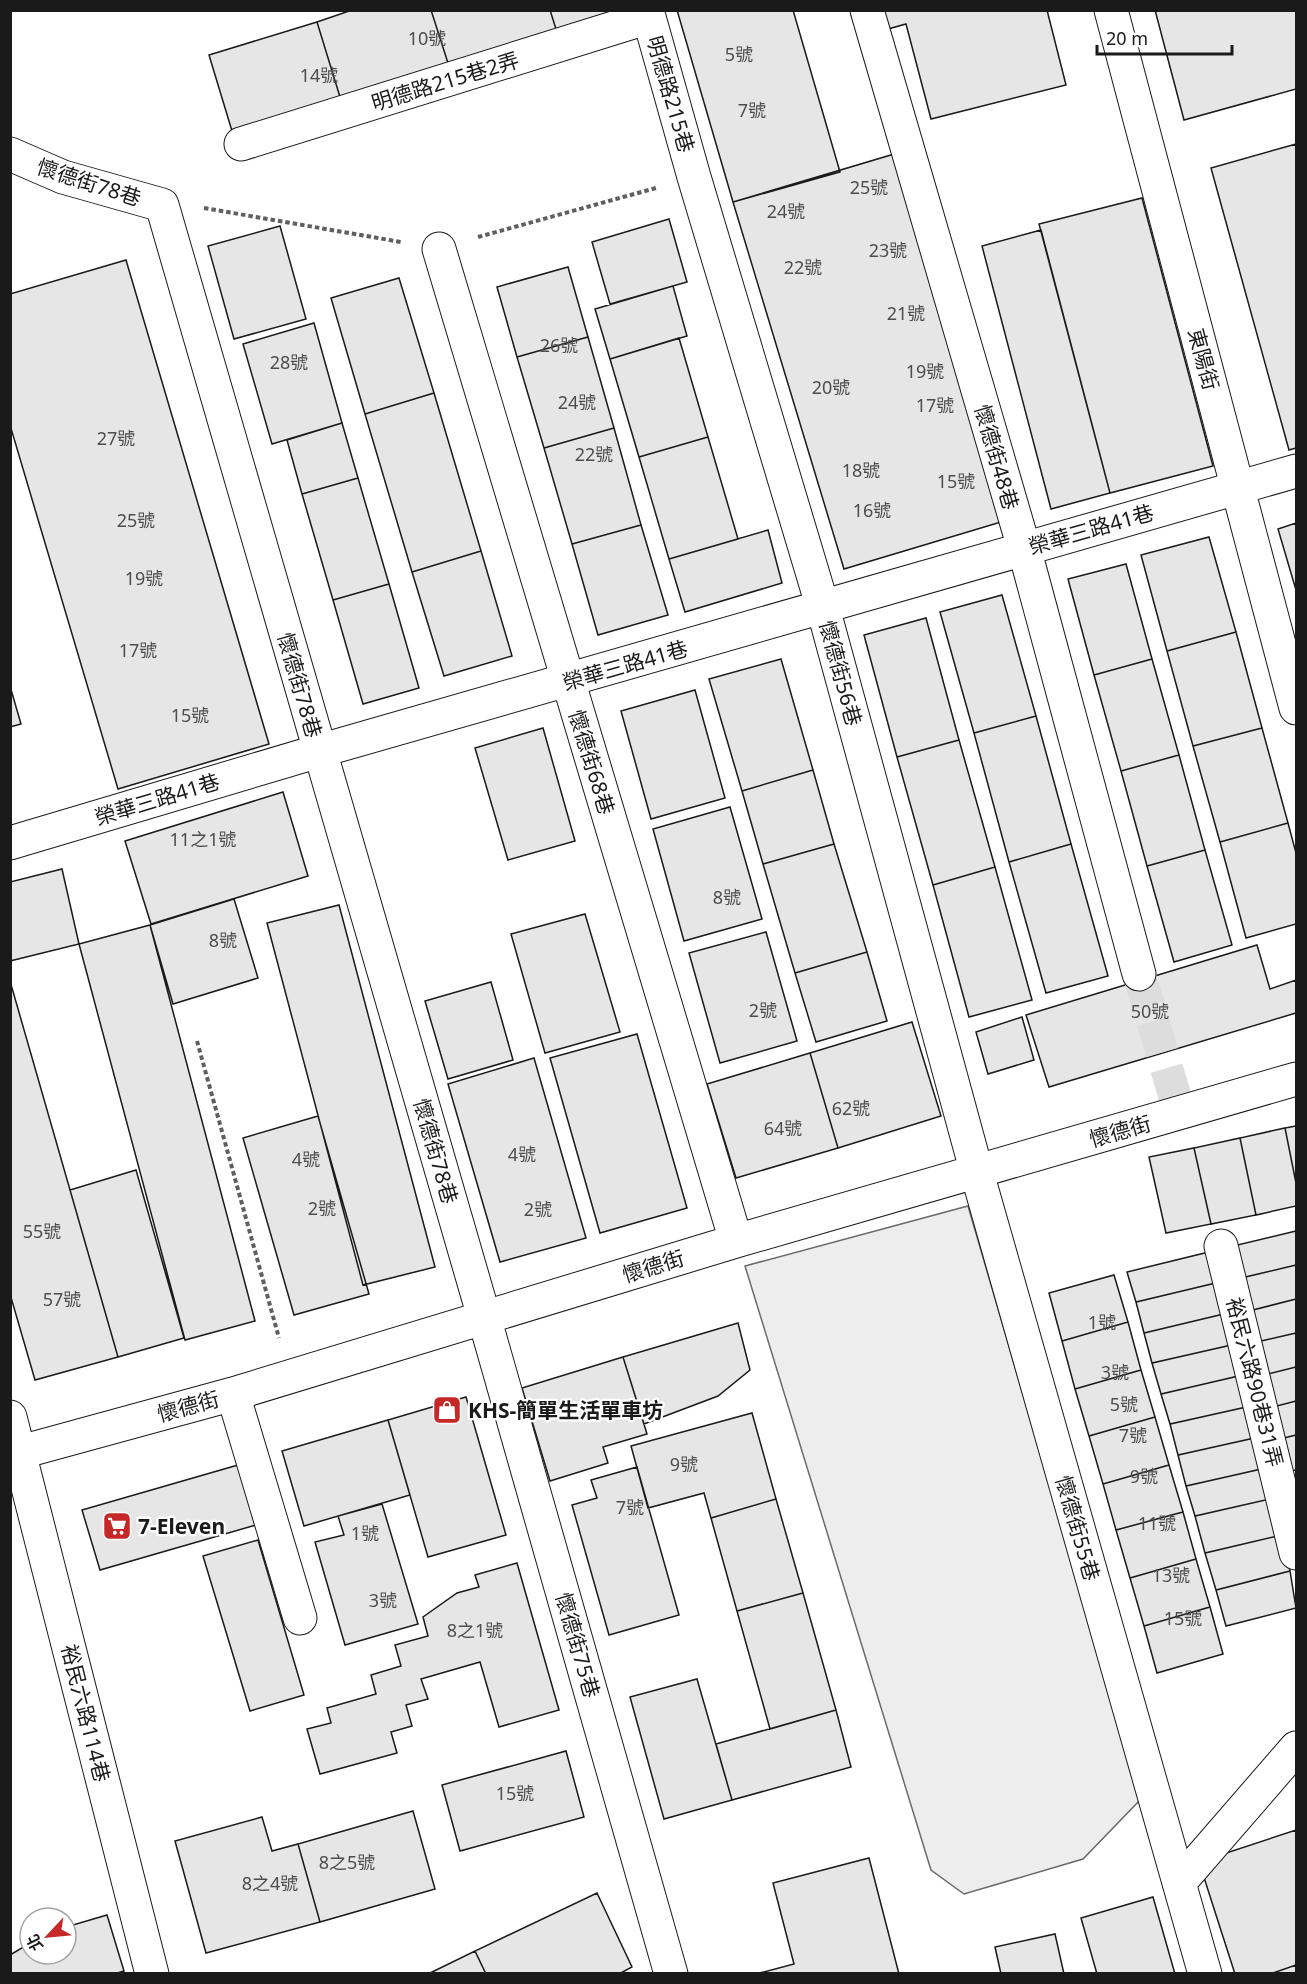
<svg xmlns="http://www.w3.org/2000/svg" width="1307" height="1984" font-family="'Noto Sans','Noto Sans TC',sans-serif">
<rect width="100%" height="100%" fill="#fff"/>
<path fill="#ededed" stroke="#6a6a6a" stroke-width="1.5" d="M 968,1206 L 1141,1799 L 1083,1859 L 964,1894 L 931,1870 L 745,1266 Z"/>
<path fill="#e6e6e6" stroke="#1a1a1a" stroke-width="1.5" d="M 352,10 L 431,10 L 448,63 L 340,97 L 317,22 Z
M 431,10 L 550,10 L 556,29 L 448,63 Z
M 550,10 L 606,10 L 607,13 L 556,29 Z
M 677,10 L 793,10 L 840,172 L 733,202 Z
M 883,10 L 1047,10 L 1066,85 L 931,119 L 906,24 L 888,29 Z
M 1155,10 L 1296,10 L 1296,89 L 1184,120 Z
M 317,22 L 340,97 L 232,131 L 209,55 Z
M 1296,144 L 1296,448 L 1289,450 L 1211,168 Z
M 901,152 L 1011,519 L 844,569 L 733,202 Z
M 1142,198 L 1213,466 L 1110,493 L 1039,224 Z
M 669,219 L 687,282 L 610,304 L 592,242 Z
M 280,226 L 306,319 L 234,339 L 208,246 Z
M 1041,230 L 1110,493 L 1051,509 L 982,246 Z
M 126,260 L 269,744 L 118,789 L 10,425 L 10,294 Z
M 568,267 L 588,337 L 517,357 L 497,287 Z
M 399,278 L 434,393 L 365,414 L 331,298 Z
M 673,286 L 687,336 L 610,359 L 595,309 Z
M 314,323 L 342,423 L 272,444 L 243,344 Z
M 588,337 L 614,428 L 544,448 L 517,357 Z
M 679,338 L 708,437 L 639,457 L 610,359 Z
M 434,393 L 481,551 L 412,572 L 365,414 Z
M 342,423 L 358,478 L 302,494 L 287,440 Z
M 614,428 L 641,525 L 572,544 L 544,448 Z
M 708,437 L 738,539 L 669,559 L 639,457 Z
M 358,478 L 389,584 L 333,600 L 302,494 Z
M 1296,523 L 1296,590 L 1278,529 Z
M 641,525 L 668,615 L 598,635 L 572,544 Z
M 768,530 L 782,583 L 685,612 L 669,559 Z
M 1209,537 L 1236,632 L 1167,651 L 1141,555 Z
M 481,551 L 512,656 L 444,676 L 412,572 Z
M 1126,564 L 1152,659 L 1094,675 L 1068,579 Z
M 389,584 L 419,688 L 363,704 L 333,600 Z
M 1002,595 L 1036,716 L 974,733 L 940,612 Z
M 926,618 L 959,740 L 897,757 L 864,635 Z
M 1236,632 L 1262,728 L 1193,746 L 1167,651 Z
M 781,659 L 813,770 L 742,791 L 709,679 Z
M 1152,659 L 1179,755 L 1121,771 L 1094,675 Z
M 10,686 L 21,724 L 10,727 Z
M 695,690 L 725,798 L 651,819 L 621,711 Z
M 1036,716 L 1071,844 L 1009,862 L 974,733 Z
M 543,728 L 575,841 L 508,860 L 475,748 Z
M 1262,728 L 1288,823 L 1220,842 L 1193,746 Z
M 959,740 L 995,867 L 933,885 L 897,757 Z
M 1179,755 L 1205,850 L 1147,866 L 1121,771 Z
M 813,770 L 834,844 L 763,864 L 742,791 Z
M 283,792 L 308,876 L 151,924 L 125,841 Z
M 730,807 L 762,919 L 684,941 L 653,829 Z
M 1288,823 L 1296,853 L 1296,924 L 1246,938 L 1220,842 Z
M 834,844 L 867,952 L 795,973 L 763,864 Z
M 1071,844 L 1108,976 L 1046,993 L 1009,862 Z
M 1205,850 L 1232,945 L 1174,962 L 1147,866 Z
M 995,867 L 1032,1000 L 969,1017 L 933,885 Z
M 62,869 L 79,944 L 10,961 L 10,882 Z
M 234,899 L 258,978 L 173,1004 L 150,925 Z
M 339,905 L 435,1267 L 363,1285 L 267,923 Z
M 585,914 L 620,1032 L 545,1053 L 511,934 Z
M 150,925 L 255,1321 L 185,1340 L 79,944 Z
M 766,932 L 797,1041 L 720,1063 L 689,953 Z
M 1257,945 L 1270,989 L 1296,980 L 1296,1013 L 1049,1087 L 1026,1015 Z
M 867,952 L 887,1021 L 816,1042 L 795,973 Z
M 10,981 L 118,1357 L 35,1380 L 10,1294 Z
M 491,982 L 513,1060 L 448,1079 L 425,1001 Z
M 1022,1017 L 1034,1060 L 988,1074 L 976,1032 Z
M 912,1022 L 941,1116 L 838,1148 L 810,1053 Z
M 637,1034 L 687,1208 L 600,1233 L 550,1058 Z
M 810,1053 L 838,1148 L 736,1178 L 707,1084 Z
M 534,1058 L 586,1238 L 500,1262 L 448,1084 Z
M 318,1116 L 369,1294 L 294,1315 L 243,1138 Z
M 1296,1126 L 1296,1183 L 1285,1128 Z
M 1285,1128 L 1296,1183 L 1296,1206 L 1256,1215 L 1240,1138 Z
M 1240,1138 L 1256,1215 L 1211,1224 L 1194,1148 Z
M 1194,1148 L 1211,1224 L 1166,1233 L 1149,1157 Z
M 136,1170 L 184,1338 L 118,1357 L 70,1190 Z
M 1296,1231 L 1296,1265 L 1237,1279 L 1229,1247 Z
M 1213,1251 L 1220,1282 L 1136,1302 L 1127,1272 Z
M 1296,1265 L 1296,1299 L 1245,1312 L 1237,1279 Z
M 1114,1275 L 1128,1322 L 1062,1341 L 1049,1293 Z
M 1220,1282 L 1228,1313 L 1144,1333 L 1136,1302 Z
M 1296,1299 L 1296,1333 L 1252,1343 L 1245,1312 Z
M 1228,1313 L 1236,1344 L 1152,1363 L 1144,1333 Z
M 1128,1322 L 1141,1370 L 1075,1389 L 1062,1341 Z
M 738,1323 L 750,1370 L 718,1396 L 644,1424 L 623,1357 Z
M 1296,1333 L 1296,1367 L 1260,1376 L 1252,1343 Z
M 1236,1344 L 1243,1375 L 1161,1394 L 1152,1363 Z
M 623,1357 L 647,1434 L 603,1447 L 608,1463 L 550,1481 L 522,1388 Z
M 1296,1367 L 1296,1401 L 1269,1408 L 1260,1376 Z
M 1141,1370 L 1155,1417 L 1089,1436 L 1075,1389 Z
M 1243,1375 L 1251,1406 L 1170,1424 L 1161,1394 Z
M 466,1397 L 506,1535 L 428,1557 L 388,1420 Z
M 1296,1401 L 1296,1435 L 1276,1440 L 1269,1408 Z
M 1251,1406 L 1259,1437 L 1178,1455 L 1170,1424 Z
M 752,1413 L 776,1499 L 711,1518 L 704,1493 L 648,1508 L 631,1446 Z
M 1155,1417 L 1169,1465 L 1103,1484 L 1089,1436 Z
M 388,1420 L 410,1495 L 304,1526 L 282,1451 Z
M 1296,1435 L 1296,1470 L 1284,1473 L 1276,1440 Z
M 1259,1437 L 1266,1468 L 1186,1486 L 1178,1455 Z
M 238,1465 L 256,1525 L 100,1570 L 82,1510 Z
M 1169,1465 L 1183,1512 L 1116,1530 L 1103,1484 Z
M 637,1467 L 679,1615 L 609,1635 L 572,1505 L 597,1498 L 591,1480 Z
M 1266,1468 L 1274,1498 L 1195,1516 L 1186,1486 Z
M 1274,1498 L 1282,1535 L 1205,1553 L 1195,1516 Z
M 776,1499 L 803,1593 L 737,1611 L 711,1518 Z
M 382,1504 L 418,1624 L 345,1645 L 315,1542 L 344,1535 L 338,1516 Z
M 1183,1512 L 1196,1559 L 1130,1578 L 1116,1530 Z
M 1282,1535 L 1290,1571 L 1216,1590 L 1205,1553 Z
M 258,1540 L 304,1695 L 250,1711 L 203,1556 Z
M 1196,1559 L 1210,1607 L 1144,1626 L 1130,1578 Z
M 517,1563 L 559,1710 L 499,1727 L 480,1662 L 421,1679 L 428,1699 L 406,1705 L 412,1726 L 391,1732 L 397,1753 L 320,1774 L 307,1729 L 331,1723 L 327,1708 L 376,1694 L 371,1675 L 401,1666 L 395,1645 L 428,1636 L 423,1617 L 457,1593 L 479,1587 L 475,1575 Z
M 1290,1571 L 1296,1608 L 1226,1626 L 1216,1590 Z
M 803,1593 L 836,1710 L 770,1729 L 737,1611 Z
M 1210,1607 L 1223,1654 L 1157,1673 L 1144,1626 Z
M 697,1679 L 732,1800 L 664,1819 L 630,1697 Z
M 836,1710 L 851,1767 L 732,1800 L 716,1744 Z
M 566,1751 L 584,1817 L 460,1851 L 442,1785 Z
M 413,1811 L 435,1889 L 320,1922 L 298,1844 Z
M 262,1817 L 272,1851 L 298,1844 L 320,1922 L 206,1953 L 175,1841 Z
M 1296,1830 L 1296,1965 L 1270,1974 L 1235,1974 L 1199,1862 Z
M 869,1858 L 899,1974 L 756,1974 L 794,1964 L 773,1883 Z
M 597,1893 L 632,1967 L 619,1974 L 486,1974 L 475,1951 Z
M 1153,1897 L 1175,1974 L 1097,1974 L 1081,1918 Z
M 107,1915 L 124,1971 L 114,1974 L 10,1974 L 10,1955 L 30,1943 L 30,1954 L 66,1954 L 66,1927 Z
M 1055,1934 L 1064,1974 L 1001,1974 L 995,1947 Z
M 475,1951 L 486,1974 L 428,1974 Z
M 1296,1965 L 1296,1974 L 1270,1974 Z"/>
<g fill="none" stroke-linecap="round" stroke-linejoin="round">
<path stroke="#ddd" stroke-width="33" stroke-dasharray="33 16" stroke-linecap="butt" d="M 1139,974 L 1180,1114"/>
<g stroke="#1a1a1a" stroke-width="35">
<path id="minor" d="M 647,10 L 694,177 L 823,608 L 977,1173 L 1205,1974
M 867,10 L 1024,548 L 1139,974
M 1111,10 L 1296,708
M 241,144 L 649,17
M 10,154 L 63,177 L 162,205 L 484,1317 L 671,1974
M 439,249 L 736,1241
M 10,843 L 319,751 L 1296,471
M 1221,1246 L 1296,1553
M 233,1394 L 300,1618
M 10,1417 L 152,1974
M 10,1455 L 233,1394 L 736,1241 L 1296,1079
M 1179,1883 L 1296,1748"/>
</g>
<path stroke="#5f5f5f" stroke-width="4" stroke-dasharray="4.5 3" stroke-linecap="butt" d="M 204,208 L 401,242
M 478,237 L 656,188
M 197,1041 L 279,1338"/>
<use href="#minor" stroke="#fff" stroke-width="33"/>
</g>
<defs>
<g id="shop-square" transform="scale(1.5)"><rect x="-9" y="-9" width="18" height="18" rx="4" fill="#c62828" stroke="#fff"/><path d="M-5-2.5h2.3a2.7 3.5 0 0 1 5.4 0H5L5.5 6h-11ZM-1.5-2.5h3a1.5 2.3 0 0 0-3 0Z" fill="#fff"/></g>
<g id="supermarket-square" transform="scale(1.5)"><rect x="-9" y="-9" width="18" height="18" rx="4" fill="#c62828" stroke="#fff"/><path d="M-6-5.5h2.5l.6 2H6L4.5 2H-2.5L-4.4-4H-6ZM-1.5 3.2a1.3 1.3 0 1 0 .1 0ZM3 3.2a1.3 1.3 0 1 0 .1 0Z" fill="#fff"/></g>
</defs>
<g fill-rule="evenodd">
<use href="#shop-square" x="447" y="1410"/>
<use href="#supermarket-square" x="117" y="1526"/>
</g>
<g text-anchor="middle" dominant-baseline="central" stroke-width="4.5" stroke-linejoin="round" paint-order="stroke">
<g font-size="18" fill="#4d4d4d">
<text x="427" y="38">10號</text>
<text x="739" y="54">5號</text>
<text x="319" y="75">14號</text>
<text x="752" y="110">7號</text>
<text x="869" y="187">25號</text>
<text x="786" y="211">24號</text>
<text x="888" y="250">23號</text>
<text x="803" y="267">22號</text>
<text x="906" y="313">21號</text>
<text x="559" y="345">26號</text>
<text x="289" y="362">28號</text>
<text x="925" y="371">19號</text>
<text x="831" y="387">20號</text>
<text x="577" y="402">24號</text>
<text x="935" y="405">17號</text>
<text x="116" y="438">27號</text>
<text x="594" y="454">22號</text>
<text x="861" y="470">18號</text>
<text x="956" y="481">15號</text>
<text x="872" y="510">16號</text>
<text x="136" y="520">25號</text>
<text x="144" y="578">19號</text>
<text x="138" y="650">17號</text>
<text x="190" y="715">15號</text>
<text x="203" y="839">11之1號</text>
<text x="727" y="897">8號</text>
<text x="223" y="940">8號</text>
<text x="763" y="1010">2號</text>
<text x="1150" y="1011">50號</text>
<text x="851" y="1108">62號</text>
<text x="783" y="1128">64號</text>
<text x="522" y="1154">4號</text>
<text x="306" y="1159">4號</text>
<text x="322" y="1208">2號</text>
<text x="538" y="1209">2號</text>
<text x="42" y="1231">55號</text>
<text x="62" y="1299">57號</text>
<text x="1102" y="1322">1號</text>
<text x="1115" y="1372">3號</text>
<text x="1124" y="1404">5號</text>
<text x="1133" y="1435">7號</text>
<text x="684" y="1464">9號</text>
<text x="1144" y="1476">9號</text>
<text x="630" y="1507">7號</text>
<text x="1157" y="1523">11號</text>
<text x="365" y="1533">1號</text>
<text x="1171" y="1575">13號</text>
<text x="383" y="1600">3號</text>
<text x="1183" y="1618">15號</text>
<text x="475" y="1630">8之1號</text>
<text x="515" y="1793">15號</text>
<text x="347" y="1862">8之5號</text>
<text x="270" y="1883">8之4號</text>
</g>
<g font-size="21" fill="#1a1a1a" stroke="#fff">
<text transform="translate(445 81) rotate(-17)">明德路215巷2弄</text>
<text transform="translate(671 94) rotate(74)">明德路215巷</text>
<text transform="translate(89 182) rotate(18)">懷德街78巷</text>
<text transform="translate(1204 359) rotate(75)">東陽街</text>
<text transform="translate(997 457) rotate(74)">懷德街48巷</text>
<text transform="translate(1091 529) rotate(-16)">榮華三路41巷</text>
<text transform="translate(625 665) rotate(-16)">榮華三路41巷</text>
<text transform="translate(841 673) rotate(75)">懷德街56巷</text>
<text transform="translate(300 685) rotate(74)">懷德街78巷</text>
<text transform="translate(592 762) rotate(73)">懷德街68巷</text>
<text transform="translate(157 799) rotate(-17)">榮華三路41巷</text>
<text transform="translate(1120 1131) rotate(-16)">懷德街</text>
<text transform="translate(436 1151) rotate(74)">懷德街78巷</text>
<text transform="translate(653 1266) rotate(-17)">懷德街</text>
<text transform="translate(1255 1382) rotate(76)">裕民六路90巷31弄</text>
<text transform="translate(188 1406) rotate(-15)">懷德街</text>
<text transform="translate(1078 1528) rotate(74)">懷德街55巷</text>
<text transform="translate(578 1645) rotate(74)">懷德街75巷</text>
<text transform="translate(86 1713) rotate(76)">裕民六路114巷</text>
</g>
<g font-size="21" font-weight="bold" fill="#1a1a1a" stroke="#fff" text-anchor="start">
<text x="468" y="1410">KHS-簡單生活單車坊</text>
<text x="138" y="1526">7-Eleven</text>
</g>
</g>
<rect width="1307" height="1984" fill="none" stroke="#1a1a1a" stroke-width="24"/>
<g transform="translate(48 1936) rotate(244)"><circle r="28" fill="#ffffff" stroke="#a3a3a3" stroke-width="1.5"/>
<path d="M0-4.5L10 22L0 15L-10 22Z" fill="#c62828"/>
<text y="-9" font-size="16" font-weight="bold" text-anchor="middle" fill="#1a1a1a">北</text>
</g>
<path d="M1097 45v9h135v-9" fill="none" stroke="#1a1a1a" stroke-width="3"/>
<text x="1106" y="45" font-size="18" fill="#1a1a1a" stroke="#ffffff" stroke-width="4.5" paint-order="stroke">20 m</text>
</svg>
